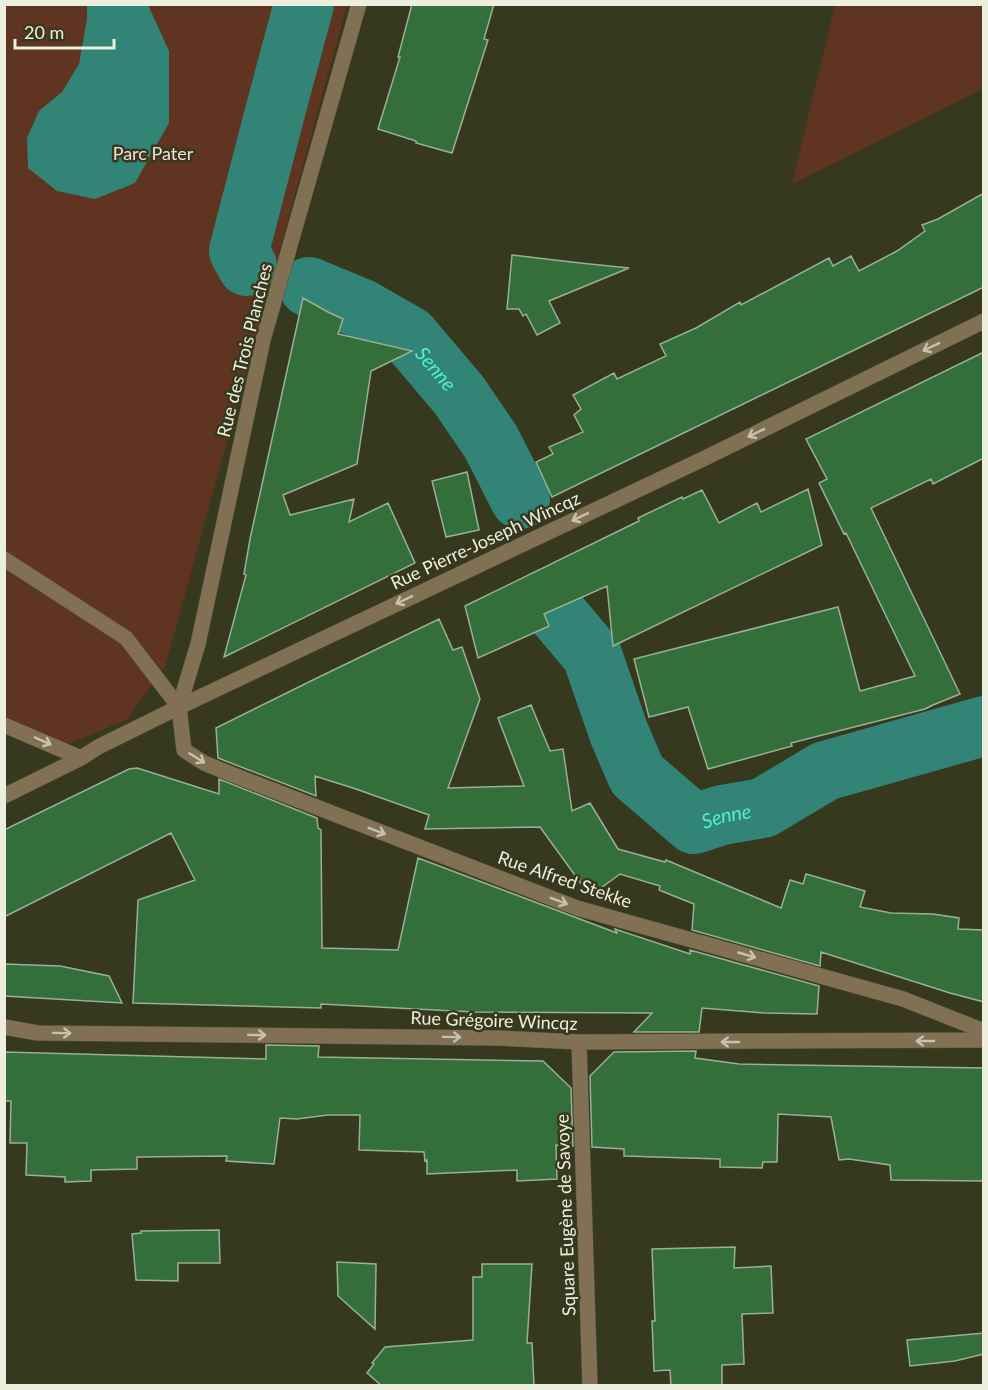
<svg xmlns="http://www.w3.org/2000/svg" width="988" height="1390" font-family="Lato,sans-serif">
<rect width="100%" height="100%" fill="#37391f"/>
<path fill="#5f3421" d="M 5,5 L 347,5 L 165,667 L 126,720 L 64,746 L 5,719 Z
M 835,5 L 983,5 L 983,89 L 792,184 Z"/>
<path fill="#328477" d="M 87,5 L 148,5 L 169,51 L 169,123 L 135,183 L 95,199 L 57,191 L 28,168 L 27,138 L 39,111 L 62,92 L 79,64 L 87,19 Z"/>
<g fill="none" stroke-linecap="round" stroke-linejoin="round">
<g stroke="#328477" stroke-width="60">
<path d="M 247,266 L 239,251 L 274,116 L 304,4"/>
<path id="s1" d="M 309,287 L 362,309 L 409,336 L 459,395 L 491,442 L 520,499"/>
<path id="s2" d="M 545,599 L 592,655 L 619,733 L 637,775 L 694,824 L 722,815 L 763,808 L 825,771 L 984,726"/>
</g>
</g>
<path fill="#346f3b" stroke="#98b099" stroke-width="1.5" d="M 412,4 L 494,4 L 484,39 L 488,40 L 452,153 L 416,143 L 416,141 L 378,129 L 400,57 L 398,57 Z
M 984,193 L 984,287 L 552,497 L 536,462 L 553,454 L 549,447 L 583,432 L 574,415 L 581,409 L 573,395 L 614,373 L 617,379 L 666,356 L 660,344 L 696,328 L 740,302 L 741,305 L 829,258 L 833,266 L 851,256 L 859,271 L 897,251 L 925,231 L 922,225 L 938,219 Z
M 512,255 L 580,263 L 629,268 L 549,301 L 560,323 L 537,335 L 526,314 L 523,316 L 519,309 L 507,309 Z
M 303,298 L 328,312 L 343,319 L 338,334 L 412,351 L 371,371 L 357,464 L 283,495 L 290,515 L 354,499 L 349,522 L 388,503 L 415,563 L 224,657 L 246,575 L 244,574 L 250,539 Z
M 984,352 L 984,458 L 933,484 L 931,479 L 871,508 L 960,694 L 933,705 L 925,709 L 791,743 L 792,746 L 708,769 L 688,707 L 649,717 L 634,659 L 838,607 L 860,691 L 915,676 L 846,533 L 844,534 L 819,483 L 827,479 L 806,439 Z
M 467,472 L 479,530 L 446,537 L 432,481 Z
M 808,489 L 822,545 L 613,646 L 607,586 L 544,614 L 549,626 L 478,658 L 465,606 L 639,521 L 638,518 L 682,497 L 683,499 L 702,490 L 719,523 L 757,503 L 761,512 Z
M 439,619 L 453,650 L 462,647 L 480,699 L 448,788 L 524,786 L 498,718 L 531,705 L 550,751 L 563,749 L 572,811 L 590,803 L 618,849 L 665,862 L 666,860 L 781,908 L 790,880 L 803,884 L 806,874 L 865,891 L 860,907 L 891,913 L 933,914 L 959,918 L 958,929 L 984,930 L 984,1002 L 950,993 L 821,952 L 820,966 L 692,930 L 694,904 L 659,890 L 660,886 L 620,874 L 590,896 L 540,827 L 425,829 L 429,815 L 356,789 L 315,776 L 316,796 L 218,758 L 216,728 L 317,678 Z
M 137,768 L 219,794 L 219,779 L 317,818 L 318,828 L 321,830 L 322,948 L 398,950 L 418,858 L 617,933 L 615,929 L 690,954 L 690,950 L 819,986 L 817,1014 L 765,1013 L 702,1008 L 699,1032 L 634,1032 L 652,1013 L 473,1012 L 321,1004 L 321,1008 L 133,1003 L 138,900 L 195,880 L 171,833 L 4,917 L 4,830 L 129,769 Z
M 4,964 L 60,966 L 109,976 L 122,1003 L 4,996 Z
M 266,1045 L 319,1046 L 318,1057 L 543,1061 L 571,1088 L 573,1146 L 556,1145 L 557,1179 L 517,1181 L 517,1170 L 427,1174 L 427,1160 L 425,1161 L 424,1152 L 359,1150 L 360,1115 L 328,1115 L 297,1119 L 280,1118 L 274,1164 L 226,1161 L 227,1156 L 137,1157 L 137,1169 L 91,1170 L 91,1181 L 65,1182 L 65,1177 L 26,1175 L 27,1143 L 10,1143 L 11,1101 L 4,1101 L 4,1052 L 266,1059 Z
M 696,1051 L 695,1058 L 739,1064 L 984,1068 L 984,1181 L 891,1180 L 890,1165 L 849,1159 L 839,1160 L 831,1117 L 778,1114 L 777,1162 L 763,1162 L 762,1168 L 720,1167 L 720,1159 L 624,1156 L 624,1149 L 592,1147 L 590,1076 L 614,1052 Z
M 219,1230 L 220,1263 L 178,1263 L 178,1281 L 136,1280 L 132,1234 L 141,1233 L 141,1231 Z
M 735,1247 L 734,1268 L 771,1266 L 773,1313 L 742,1314 L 744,1364 L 722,1365 L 722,1386 L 671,1386 L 670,1370 L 654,1371 L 652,1321 L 655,1321 L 652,1249 Z
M 337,1262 L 376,1264 L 375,1329 L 338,1296 Z
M 482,1264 L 532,1264 L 527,1343 L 532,1343 L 534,1386 L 382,1386 L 367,1373 L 374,1364 L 372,1363 L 385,1347 L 473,1340 L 473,1277 L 482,1277 Z
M 984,1333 L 984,1354 L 955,1361 L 910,1366 L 907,1340 Z"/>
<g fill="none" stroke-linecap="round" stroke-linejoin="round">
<g stroke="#54563e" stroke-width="16">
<path id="lane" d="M 4,559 L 126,638 L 179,707"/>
</g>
<g stroke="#54563e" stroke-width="16">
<path id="street" d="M 359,4 L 263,340 L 204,616 L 198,644 L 179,707 L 184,750 L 204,763 L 231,774 L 577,908 L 903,999 L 984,1031
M 4,725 L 81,758
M 4,796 L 81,758 L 98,747 L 179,707 L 703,459 L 984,321
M 4,1027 L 38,1033 L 498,1038 L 579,1042 L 984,1040
M 579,1042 L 590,1386"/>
</g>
<use href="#lane" stroke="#827054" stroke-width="15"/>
<use href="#street" stroke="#827054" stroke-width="15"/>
</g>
<defs><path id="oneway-shaft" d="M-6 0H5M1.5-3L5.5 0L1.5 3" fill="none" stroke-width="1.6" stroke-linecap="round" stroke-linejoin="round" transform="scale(1.5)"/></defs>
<g stroke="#c7c2ae">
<use href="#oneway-shaft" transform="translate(931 347) rotate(154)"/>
<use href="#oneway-shaft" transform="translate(756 433) rotate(154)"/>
<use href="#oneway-shaft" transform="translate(580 517) rotate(155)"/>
<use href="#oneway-shaft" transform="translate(404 600) rotate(154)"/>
<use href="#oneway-shaft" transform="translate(43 741) rotate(24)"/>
<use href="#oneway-shaft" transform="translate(197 758) rotate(32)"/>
<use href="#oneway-shaft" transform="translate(377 831) rotate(21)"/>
<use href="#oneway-shaft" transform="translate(559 901) rotate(21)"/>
<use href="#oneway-shaft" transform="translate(747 955) rotate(16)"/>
<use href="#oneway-shaft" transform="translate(62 1033) rotate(1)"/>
<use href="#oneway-shaft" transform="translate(257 1035) rotate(1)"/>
<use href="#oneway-shaft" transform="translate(452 1037) rotate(1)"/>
<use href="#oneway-shaft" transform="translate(925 1041) rotate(180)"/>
<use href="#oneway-shaft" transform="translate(730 1042) rotate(180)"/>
</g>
<g text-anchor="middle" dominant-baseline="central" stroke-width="5" stroke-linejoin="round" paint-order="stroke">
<g font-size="18" fill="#f5dfd6" stroke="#37391f">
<text x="153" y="153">Parc Pater</text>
</g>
<g font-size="18" fill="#eceede" stroke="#37391f">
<text transform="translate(244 350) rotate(-76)">Rue des Trois Planches</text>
<text transform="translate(485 540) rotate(-25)">Rue Pierre-Joseph Wincqz</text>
<text transform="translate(565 879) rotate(19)">Rue Alfred Stekke</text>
<text transform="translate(494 1020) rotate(2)">Rue Grégoire Wincqz</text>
<text transform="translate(565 1215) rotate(-92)">Square Eugène de Savoye</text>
</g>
<g font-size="20" font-style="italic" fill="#53ecd4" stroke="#37391f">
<text stroke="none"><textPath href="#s1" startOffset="154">Senne</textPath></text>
<text stroke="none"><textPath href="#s2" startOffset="310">Senne</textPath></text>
</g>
</g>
<rect width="988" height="1390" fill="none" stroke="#eceede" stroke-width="12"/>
<path d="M15 39v9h99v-9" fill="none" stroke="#eceede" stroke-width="3"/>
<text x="24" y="39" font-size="18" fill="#eceede" stroke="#37391f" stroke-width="4.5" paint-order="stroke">20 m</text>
</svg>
